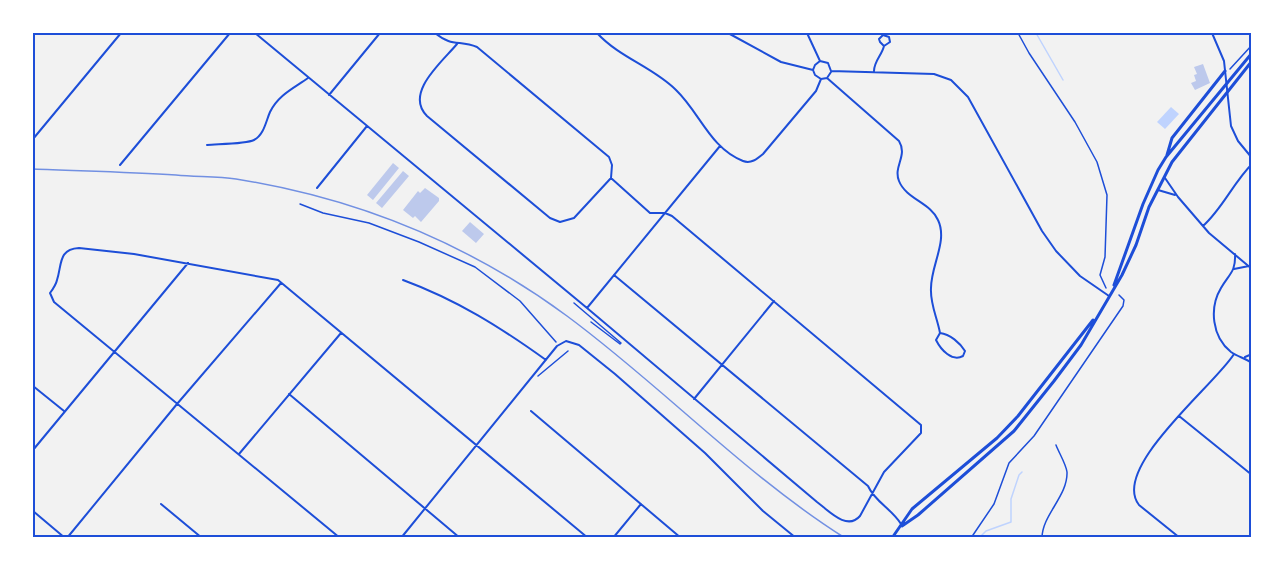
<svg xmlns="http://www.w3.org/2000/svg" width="1285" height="571" font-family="'Fira Sans',sans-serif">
<rect width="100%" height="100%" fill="#f2f2f2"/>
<path fill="#bfd3fe" d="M 1171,107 L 1179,114 L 1165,129 L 1157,122 Z"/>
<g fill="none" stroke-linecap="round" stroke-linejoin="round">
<path stroke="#bfd3fe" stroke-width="1.5" d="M 1036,33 L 1063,80
M 979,538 L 986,531 L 1011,522 L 1011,499 L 1019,475 L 1022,472"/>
</g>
<path fill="#bdc9ec" d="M 1203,64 L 1210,83 L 1195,90 L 1191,83 L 1196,81 L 1194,75 L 1197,74 L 1194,67 Z
M 393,163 L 399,168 L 373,200 L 367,195 Z
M 403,171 L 409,176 L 382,208 L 376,203 Z
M 425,188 L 439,198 L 439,201 L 421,222 L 415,216 L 413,218 L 403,210 L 418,191 L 420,193 Z
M 470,222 L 484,234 L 476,243 L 462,231 Z"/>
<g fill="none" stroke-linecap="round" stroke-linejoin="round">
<path stroke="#1d4ed8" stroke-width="1.5" d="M 1018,33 L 1029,53 L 1075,122 L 1097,162 L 1107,195 L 1105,257 L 1100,275 L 1106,288
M 1230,69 L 1252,45
M 300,204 L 323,213 L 369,223 L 419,242 L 475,267 L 520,301 L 556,342
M 574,303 L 621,343 L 620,344 L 591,322
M 538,376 L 568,351
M 971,538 L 994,504 L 1009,463 L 1034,436 L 1123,306 L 1124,300 L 1119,295
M 1042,538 C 1042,515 1068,496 1067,472 C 1066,464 1059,453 1056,445"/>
<path stroke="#1d4ed8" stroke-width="2" d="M 255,33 L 587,308 L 817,502 C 829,511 847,531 860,516 L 884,472 L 921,433 L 921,425 L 672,216 L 665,213 L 650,213 L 611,178
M 435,33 C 452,47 459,40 477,47 L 609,157 L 612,165 L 611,178
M 597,33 C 620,58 653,67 676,90 C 700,113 710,148 743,161 C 751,164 757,159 763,154 L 816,91 L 821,79
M 728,33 L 781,62 L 813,70
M 807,33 L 820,61
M 1212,33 L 1224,61 L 1231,126 L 1238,141 L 1252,158
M 457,44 C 442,62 404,93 427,116 L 550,218 L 560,222 L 574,218 L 611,178
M 820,61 L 828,63 L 831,71
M 813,70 L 815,75 L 821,79 L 827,78 L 831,72
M 813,70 L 815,65 L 820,61
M 831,71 L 934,74 L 951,80 L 968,97 L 1042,231 L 1056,251 L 1080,276 L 1109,296
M 874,71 C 874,61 882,55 884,46 L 890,42 L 889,37 L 883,35 L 879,39 L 880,42 L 884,46
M 827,78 L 899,141 C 908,156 893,166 899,181 C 906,199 931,203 938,220 C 948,241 931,265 931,288 C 930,304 937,317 940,333
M 329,95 L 380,33
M 33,139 L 121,33
M 207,145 C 218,144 246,144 254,140 C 264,135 266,121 270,112 C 278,95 294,88 308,78
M 120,165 L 230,33
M 1165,178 L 1178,197 L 1209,233 L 1252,269
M 317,188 L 367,126
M 1158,190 L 1175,195
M 1203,226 C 1223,208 1233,183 1252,164
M 1235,254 C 1236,272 1229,274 1221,288 C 1209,308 1212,337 1231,352 C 1238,357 1245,358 1252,363
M 1234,269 L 1249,266
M 614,275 L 868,486 C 875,502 892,509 901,524
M 403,280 C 457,300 500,327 546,360
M 587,308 L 720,146
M 940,333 C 950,334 960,343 965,351 L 963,356 C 952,362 941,350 936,340 Z
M 1245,357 L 1252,354
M 33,386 L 64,411
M 289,394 L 460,538
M 694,399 L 774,301
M 531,411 L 681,538
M 1179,416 L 1252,475
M 33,450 L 188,263
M 239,454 L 341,333
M 161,504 L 202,538
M 33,511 L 65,538
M 67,538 L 177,404 L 281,283
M 340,538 L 54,302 L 50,293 C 53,289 56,285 57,280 C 62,265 58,249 79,248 L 134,254 L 278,280 L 588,538
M 401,538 L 557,346 L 566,341 L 579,345 L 615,374 L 705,453 L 763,511 L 796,538
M 613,538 L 641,504
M 1180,538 L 1139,505 C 1110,468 1216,384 1234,354"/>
<path stroke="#1d4ed8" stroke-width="3" d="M 1167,155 L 1172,138 L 1225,71
M 1114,285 L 1143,204 L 1158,170 L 1166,157 L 1252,53
M 902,526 L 918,515 L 1014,431 L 1054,381 L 1081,345 L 1122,275 L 1136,245 L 1149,207 L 1172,162 L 1252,61
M 892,538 L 912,509 L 997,438 L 1018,416 L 1093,320"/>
<path stroke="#7290e2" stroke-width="1.5" d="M 33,169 C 81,171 129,172 176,175 C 196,177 217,176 236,179 C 356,198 469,244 567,316 C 662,386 745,475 845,538"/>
</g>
<rect width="1285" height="571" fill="none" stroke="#ffffff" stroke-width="69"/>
<rect x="34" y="34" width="1216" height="502" fill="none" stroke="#1d4ed8" stroke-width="2"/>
</svg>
